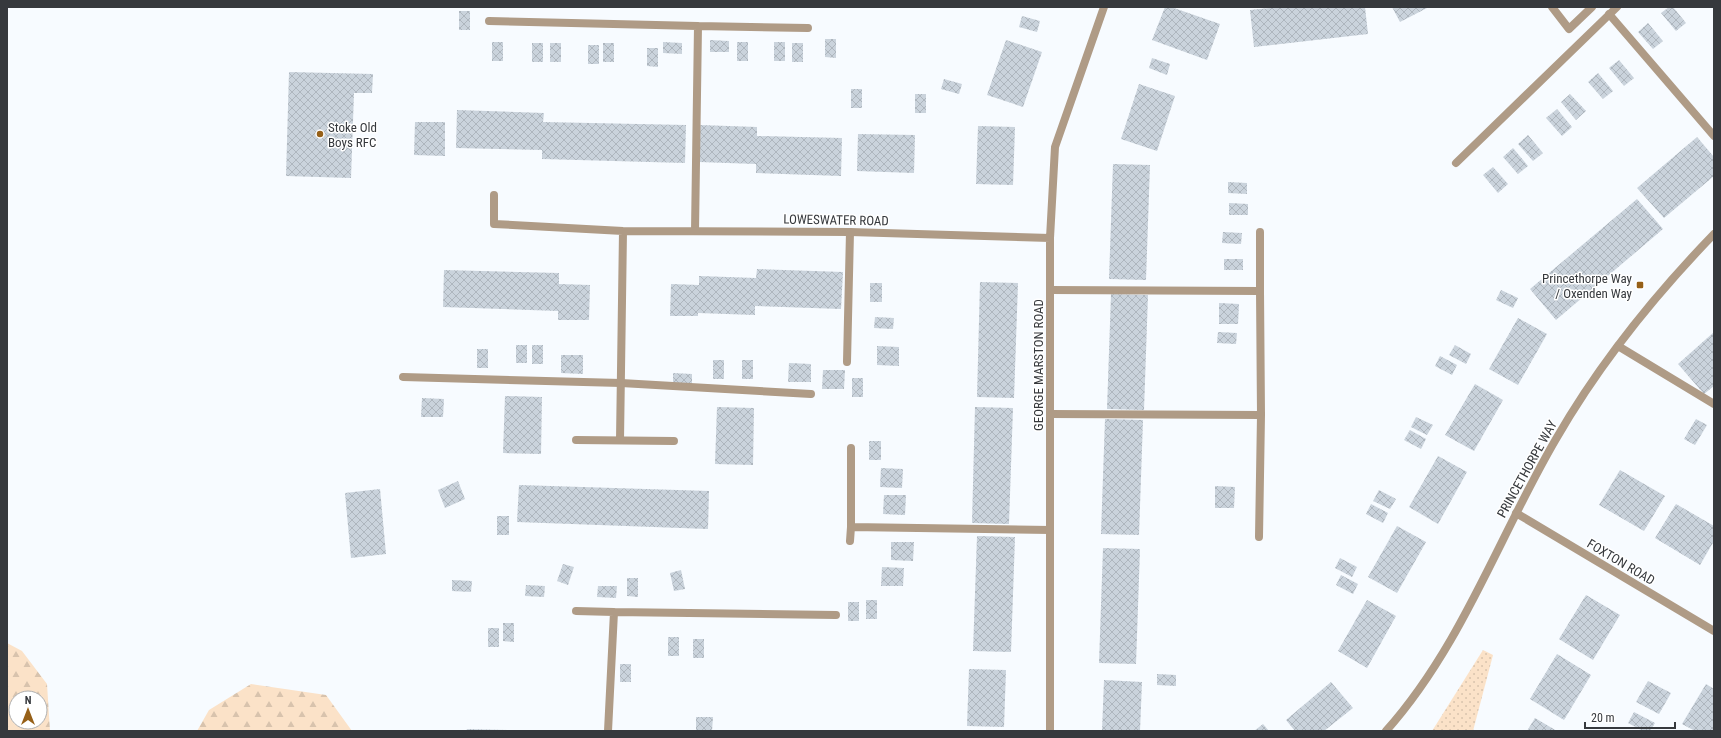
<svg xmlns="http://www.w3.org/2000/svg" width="1721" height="738" font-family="'Roboto Condensed',sans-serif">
<defs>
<pattern id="grass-dots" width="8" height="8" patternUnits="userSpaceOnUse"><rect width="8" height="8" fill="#fbe2c8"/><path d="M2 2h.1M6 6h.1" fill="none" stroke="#d8c3ad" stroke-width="1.8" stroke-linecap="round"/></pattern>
<pattern id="forest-firs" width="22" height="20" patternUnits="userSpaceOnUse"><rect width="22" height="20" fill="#fbe2c8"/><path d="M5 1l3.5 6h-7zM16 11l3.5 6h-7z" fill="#d8c3ad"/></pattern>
<pattern id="building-cross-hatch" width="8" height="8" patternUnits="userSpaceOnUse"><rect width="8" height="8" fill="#cad3dc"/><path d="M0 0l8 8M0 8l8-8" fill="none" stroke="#aeb6be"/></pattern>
</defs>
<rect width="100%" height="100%" fill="#f7fbff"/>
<path fill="url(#grass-dots)" d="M 1483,650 L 1493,655 L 1473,731 L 1432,731 Z"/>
<path fill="url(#forest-firs)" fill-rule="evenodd" d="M 7,643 L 22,651 L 47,684 L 50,731 L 7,731 ZM 16,698 L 40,698 L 40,722 L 16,722 Z
M 251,684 L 326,695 L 352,731 L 197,731 L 209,710 Z"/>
<path fill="url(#building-cross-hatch)" d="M 1165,7 L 1171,7 L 1220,24 L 1207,60 L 1152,40 Z
M 1278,7 L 1365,7 L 1368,34 L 1254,47 L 1250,10 Z
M 1392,7 L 1429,7 L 1400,22 Z
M 1669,7 L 1673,7 L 1686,23 L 1676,31 L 1661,13 Z
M 459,11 L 470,11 L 470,30 L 459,30 Z
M 1022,16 L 1040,21 L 1037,32 L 1019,27 Z
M 1648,23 L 1663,41 L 1653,49 L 1638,32 Z
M 825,39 L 836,39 L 836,58 L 825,57 Z
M 710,40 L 729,41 L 729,52 L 710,52 Z
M 1006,40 L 1042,52 L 1023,107 L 987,95 Z
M 492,42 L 503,42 L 503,61 L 492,61 Z
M 663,42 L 682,43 L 682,54 L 663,53 Z
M 737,42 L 748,42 L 748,61 L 737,61 Z
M 774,42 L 785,42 L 785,61 L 774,61 Z
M 532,43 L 543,43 L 543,62 L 532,62 Z
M 550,43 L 561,43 L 561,62 L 550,62 Z
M 603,43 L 614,43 L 614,62 L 603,62 Z
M 792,43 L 803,43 L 803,62 L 792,62 Z
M 588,45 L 599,45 L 599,64 L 588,64 Z
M 647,48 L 658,48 L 658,67 L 647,66 Z
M 1152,58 L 1170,64 L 1167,75 L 1149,68 Z
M 1619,60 L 1634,78 L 1624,86 L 1609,68 Z
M 289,72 L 373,74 L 372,93 L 354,93 L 351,178 L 286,176 Z
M 1598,73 L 1613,91 L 1603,99 L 1588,82 Z
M 944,79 L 962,84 L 959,94 L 941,89 Z
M 1139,84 L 1175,96 L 1157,151 L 1121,139 Z
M 851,89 L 862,89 L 862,108 L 851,108 Z
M 915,94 L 926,94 L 926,113 L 915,113 Z
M 1570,94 L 1586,111 L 1576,120 L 1561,102 Z
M 1557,109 L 1572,127 L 1562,136 L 1546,118 Z
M 457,110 L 544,113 L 543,122 L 686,125 L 685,163 L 542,159 L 542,150 L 456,148 Z
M 415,122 L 445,122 L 445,156 L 414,155 Z
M 700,125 L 757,127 L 757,136 L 842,138 L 841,176 L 756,173 L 756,164 L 699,162 Z
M 978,126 L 1015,127 L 1013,185 L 976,184 Z
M 858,134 L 915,135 L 914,173 L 857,171 Z
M 1528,135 L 1543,153 L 1533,161 L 1518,144 Z
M 1697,137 L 1714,157 L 1714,176 L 1664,218 L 1637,188 Z
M 1513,148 L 1528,166 L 1518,174 L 1503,157 Z
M 1113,164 L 1150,165 L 1146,280 L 1109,279 Z
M 1493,167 L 1508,184 L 1498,193 L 1483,175 Z
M 1228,182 L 1247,183 L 1247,194 L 1228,193 Z
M 1637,199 L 1663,229 L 1556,320 L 1530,289 Z
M 1229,203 L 1248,204 L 1248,215 L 1229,215 Z
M 1223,232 L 1242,233 L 1241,244 L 1222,243 Z
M 1224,259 L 1243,259 L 1243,270 L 1224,270 Z
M 757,269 L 843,272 L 841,309 L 755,306 L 755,315 L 698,313 L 698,316 L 670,316 L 671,284 L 699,285 L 699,276 L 756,278 Z
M 444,270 L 559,273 L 559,284 L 590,285 L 589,320 L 558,320 L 558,311 L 443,307 Z
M 980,282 L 1018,283 L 1014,398 L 977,397 Z
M 870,283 L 882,283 L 882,302 L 870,302 Z
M 1501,290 L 1518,298 L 1513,308 L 1496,300 Z
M 1111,294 L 1148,295 L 1144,410 L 1107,409 Z
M 1219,303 L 1239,304 L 1238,324 L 1219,324 Z
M 875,317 L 894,318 L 893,329 L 874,328 Z
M 1518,318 L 1547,334 L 1518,385 L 1489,369 Z
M 1218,332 L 1237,333 L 1236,344 L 1217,343 Z
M 1714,332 L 1714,386 L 1704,394 L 1678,364 Z
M 516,345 L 527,345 L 527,363 L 516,363 Z
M 532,345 L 543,345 L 543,364 L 532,364 Z
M 1455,345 L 1471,354 L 1466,364 L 1449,355 Z
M 877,346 L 899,347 L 899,366 L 877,365 Z
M 477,349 L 488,349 L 488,368 L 477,368 Z
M 561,355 L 583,355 L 583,374 L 561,373 Z
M 1440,356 L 1457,365 L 1452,375 L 1435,366 Z
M 713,360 L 724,360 L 724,379 L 713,379 Z
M 742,360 L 753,360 L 753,379 L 742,379 Z
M 789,363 L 811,364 L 811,382 L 788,382 Z
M 823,370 L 845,370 L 844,389 L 822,389 Z
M 673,373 L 692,374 L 692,385 L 673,384 Z
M 852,378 L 863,378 L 863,397 L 852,397 Z
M 1475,384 L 1503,400 L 1474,451 L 1445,435 Z
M 505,396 L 542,397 L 541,454 L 503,453 Z
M 422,398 L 444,399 L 443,417 L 421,417 Z
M 717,407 L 754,408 L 753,465 L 715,464 Z
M 975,407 L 1013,408 L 1009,524 L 972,523 Z
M 1416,417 L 1433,425 L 1427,435 L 1411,427 Z
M 1105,419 L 1143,420 L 1139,535 L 1101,534 Z
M 1696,419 L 1707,425 L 1695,445 L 1684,439 Z
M 1410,430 L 1426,439 L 1421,449 L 1404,440 Z
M 869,441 L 881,441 L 881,460 L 869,460 Z
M 1438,456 L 1467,472 L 1438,524 L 1409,507 Z
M 881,468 L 903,469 L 902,488 L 880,487 Z
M 1620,470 L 1665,496 L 1644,531 L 1599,505 Z
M 458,481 L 465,499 L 445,508 L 438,490 Z
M 519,485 L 709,491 L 708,529 L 517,522 Z
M 1215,486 L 1235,487 L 1234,508 L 1215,508 Z
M 380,489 L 386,554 L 351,558 L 345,493 Z
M 1379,490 L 1396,499 L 1390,509 L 1373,501 Z
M 884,495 L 906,495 L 905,515 L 883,514 Z
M 1371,504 L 1388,513 L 1383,523 L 1366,514 Z
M 1676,504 L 1714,526 L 1714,541 L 1700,565 L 1655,538 Z
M 497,516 L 509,516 L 509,535 L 497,535 Z
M 1397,526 L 1426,542 L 1397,593 L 1368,577 Z
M 977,536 L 1015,537 L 1011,652 L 973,651 Z
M 891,542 L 914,542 L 913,561 L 891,560 Z
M 1103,548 L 1140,549 L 1136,664 L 1099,663 Z
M 1340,558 L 1357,567 L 1352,577 L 1335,568 Z
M 563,564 L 574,567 L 568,585 L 557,581 Z
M 882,567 L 904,568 L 903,586 L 881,586 Z
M 681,570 L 685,589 L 674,591 L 670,573 Z
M 1341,575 L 1358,584 L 1353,594 L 1336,585 Z
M 627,578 L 638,578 L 638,597 L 627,596 Z
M 452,580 L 472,581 L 471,592 L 452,591 Z
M 526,585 L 545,586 L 544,597 L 525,596 Z
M 598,586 L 617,586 L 616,598 L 597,597 Z
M 1586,595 L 1620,615 L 1593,660 L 1559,639 Z
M 866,600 L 877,600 L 877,619 L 866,619 Z
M 1367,600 L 1396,616 L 1367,668 L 1338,651 Z
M 848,602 L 859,602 L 859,621 L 848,621 Z
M 503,623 L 514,623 L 514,642 L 503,641 Z
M 488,628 L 499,628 L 499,647 L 488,647 Z
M 668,637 L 679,637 L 679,656 L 668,656 Z
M 693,639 L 704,639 L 704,658 L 693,658 Z
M 1557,654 L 1591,675 L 1564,720 L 1530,699 Z
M 620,664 L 631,664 L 631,682 L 620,682 Z
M 969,669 L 1006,670 L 1004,727 L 967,726 Z
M 1157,674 L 1176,675 L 1176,686 L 1157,685 Z
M 1104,680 L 1142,682 L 1140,731 L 1102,731 Z
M 1648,681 L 1671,693 L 1659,714 L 1636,702 Z
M 1331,682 L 1353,708 L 1324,731 L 1295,731 L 1286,720 Z
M 1706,684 L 1714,689 L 1714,731 L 1695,731 L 1682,724 Z
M 1634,712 L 1655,723 L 1650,731 L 1643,731 L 1628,723 Z
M 696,717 L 713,717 L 712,731 L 696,731 Z
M 1535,718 L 1557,731 L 1527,731 Z
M 1263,724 L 1269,731 L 1254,731 Z
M 467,729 L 508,730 L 508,731 L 466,731 Z"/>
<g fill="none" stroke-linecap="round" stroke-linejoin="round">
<path stroke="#af9b86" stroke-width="8" d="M 1552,7 L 1569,29 L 1592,7
M 1609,14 L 1714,136
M 489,21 L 698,26
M 1456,163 L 1617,7
M 695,231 L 698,26 L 808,28
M 1050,290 L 1260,291 L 1260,232
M 1618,346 L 1714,404
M 847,362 L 850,232
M 403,377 L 621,383 L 811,394
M 1050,414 L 1261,415 L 1260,291
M 851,448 L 851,527 L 1050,530
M 1259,537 L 1261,415
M 850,541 L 851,527
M 576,611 L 614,612 L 608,731
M 614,612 L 836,615"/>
<path stroke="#af9b86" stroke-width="8" d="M 494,195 L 494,224 L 623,231 L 850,232 L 1050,238
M 576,440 L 674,441
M 620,440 L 623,231
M 1516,513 L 1714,631
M 1050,731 L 1050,238 L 1055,147 L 1104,7"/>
<path stroke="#af9b86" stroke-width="8" d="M 1386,731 C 1462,646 1499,536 1556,439 C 1598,366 1655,295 1714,234"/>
</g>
<g fill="#966018" stroke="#fff" stroke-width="1.5">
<circle cx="320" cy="134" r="4"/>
<rect x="1636" y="281" width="8" height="8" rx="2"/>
</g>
<g text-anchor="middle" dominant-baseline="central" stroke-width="3" stroke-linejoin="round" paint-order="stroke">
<g font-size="13" fill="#36393d" stroke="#fff" text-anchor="start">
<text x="328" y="127">Stoke Old<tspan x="328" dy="15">Boys RFC</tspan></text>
<text x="1632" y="278" text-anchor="end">Princethorpe Way<tspan x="1632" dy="15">/ Oxenden Way</tspan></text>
</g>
<g font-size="13" fill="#36393d" stroke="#fff">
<text transform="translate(836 220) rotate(1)">LOWESWATER ROAD</text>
<text transform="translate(1038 365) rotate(-90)">GEORGE MARSTON ROAD</text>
<text transform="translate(1527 469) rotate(-61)">PRINCETHORPE WAY</text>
<text transform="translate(1621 562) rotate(31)">FOXTON ROAD</text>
</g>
</g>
<rect width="1721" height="738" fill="none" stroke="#36393d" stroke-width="16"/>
<g transform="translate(28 710)"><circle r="19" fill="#ffffff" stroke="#afb0b1"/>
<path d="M0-3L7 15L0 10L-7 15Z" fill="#966018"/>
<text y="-6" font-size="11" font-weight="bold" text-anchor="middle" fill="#36393d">N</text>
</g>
<path d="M1585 722v6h90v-6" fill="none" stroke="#36393d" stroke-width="2"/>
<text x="1591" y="722" font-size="12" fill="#36393d" stroke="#ffffff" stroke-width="3" paint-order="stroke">20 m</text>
</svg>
